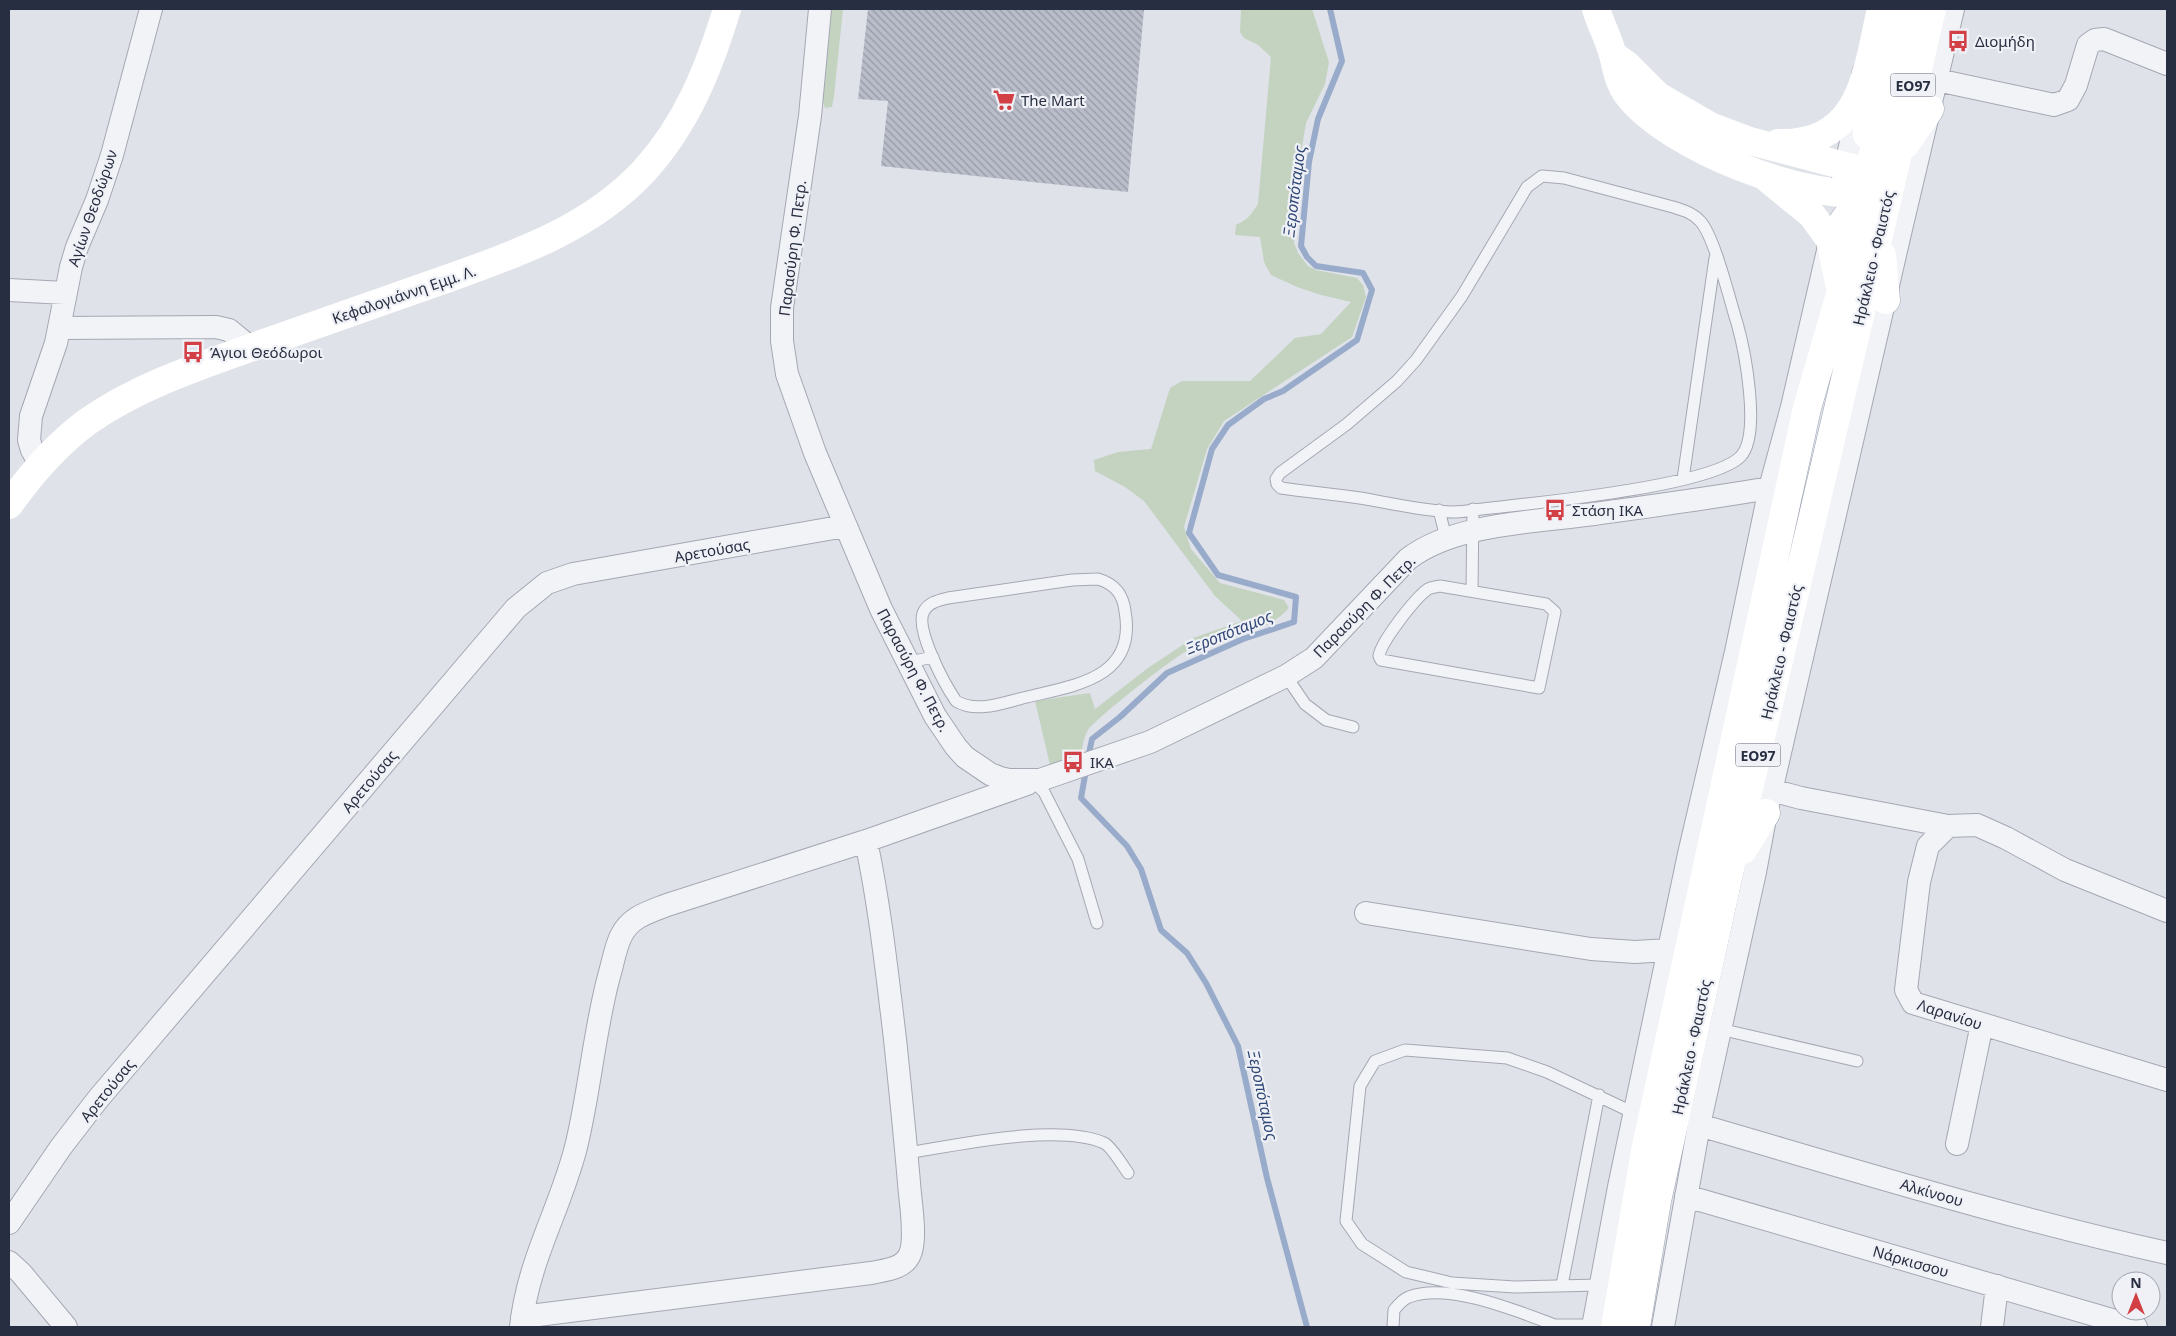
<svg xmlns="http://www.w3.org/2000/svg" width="2176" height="1336" font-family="'Noto Sans',sans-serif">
<defs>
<pattern id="building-back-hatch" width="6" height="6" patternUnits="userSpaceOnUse" patternTransform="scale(1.25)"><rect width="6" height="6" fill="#b9bdc9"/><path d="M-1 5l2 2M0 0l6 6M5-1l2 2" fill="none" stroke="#969aa5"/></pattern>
</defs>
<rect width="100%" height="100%" fill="#dfe2e9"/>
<path fill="#c3d3c0" d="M 827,9 L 843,9 L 834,96 L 832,107 L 825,108 L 821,95 Z
M 1241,9 L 1312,9 L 1329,62 L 1325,84 L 1306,123 L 1298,171 L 1294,243 L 1298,253 L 1308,266 L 1316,270 L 1357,278 L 1363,285 L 1366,297 L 1352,337 L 1224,421 L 1207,449 L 1184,527 L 1191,549 L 1220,583 L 1284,600 L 1289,608 C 1263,637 1221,637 1187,651 C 1175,656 1095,719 1088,730 C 1083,738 1082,751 1080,760 L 1050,765 L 1035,701 L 1090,693 L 1095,709 L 1148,668 L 1193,638 L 1242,621 L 1215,596 L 1144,501 L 1125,487 L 1095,471 L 1094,460 L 1118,452 L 1151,449 L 1170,388 L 1182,381 L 1250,381 L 1295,338 L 1321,334 L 1351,302 L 1321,295 L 1297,287 L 1271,275 L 1264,262 L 1260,237 L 1235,235 L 1236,225 C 1247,220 1252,214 1258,204 L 1271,57 L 1258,45 L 1244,38 L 1240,32 Z"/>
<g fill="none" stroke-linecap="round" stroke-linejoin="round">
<path stroke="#99abca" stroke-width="6" d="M 1088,758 L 1092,739 L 1120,717 L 1167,673 L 1243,639 L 1294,622 L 1296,597 L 1218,575 L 1189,533 L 1212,449 L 1228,425 L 1264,399 L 1283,391 L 1357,340 L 1372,290 L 1363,273 L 1316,266 L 1307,257 L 1301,246 L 1309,162 L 1318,119 L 1342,61 L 1330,9
M 1086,770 L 1081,798 L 1127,846 L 1141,869 L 1161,930 L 1187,953 L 1206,983 L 1238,1046 L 1267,1178 L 1307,1327"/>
</g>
<path fill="url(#building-back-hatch)" d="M 868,9 L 1144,9 L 1128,192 L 881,166 L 888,101 L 858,99 Z"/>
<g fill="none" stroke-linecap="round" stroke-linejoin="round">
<g stroke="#a4a8b3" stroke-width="13">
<path id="lane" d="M 1542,176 L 1564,178 L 1673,207 C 1683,210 1693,213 1700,221 C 1714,235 1730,301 1737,323 C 1745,351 1761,434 1741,456 C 1714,486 1536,503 1491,508 C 1479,509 1465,512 1453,512 C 1422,511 1390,503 1360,498 C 1334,494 1307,492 1281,488 L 1277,484 L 1276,479 L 1280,473 L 1347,424 L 1397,381 L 1416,360 L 1462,296 L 1527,187 Z
M 1683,479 L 1715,258
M 1439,510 L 1446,538
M 1098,579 C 1115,584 1123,594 1125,611 C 1137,678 1076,685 1027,697 C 1005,702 977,714 956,701 C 945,685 914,628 924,611 C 929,602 940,600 948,598 L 1072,580 Z
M 1440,586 L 1546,604 L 1555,612 L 1539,688 L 1381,660 L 1379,656 C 1381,642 1415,598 1428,589 C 1432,587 1436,587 1440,586 Z
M 1472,591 L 1473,509
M 905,663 L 933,657
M 1286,676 L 1305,704 L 1326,720 L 1353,727
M 1034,782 L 1044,792 L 1078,859 L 1097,923
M 1720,1029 L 1857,1061
M 907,1153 C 957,1145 1058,1123 1104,1143 C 1111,1146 1123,1166 1128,1173
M 1562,1285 L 1599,1095
M 1600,1285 L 1515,1287 L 1452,1283 L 1406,1272 L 1362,1244 L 1346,1221 L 1360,1086 L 1375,1061 L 1405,1050 L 1507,1058 L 1547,1072 L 1634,1113
M 1393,1327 L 1394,1310 C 1398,1305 1403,1299 1409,1297 C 1448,1282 1517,1311 1555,1325
M 1554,1327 L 1555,1325 L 1593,1325"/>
</g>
<g stroke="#a4a8b3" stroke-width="24">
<path id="street" d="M 820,9 L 810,116 L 782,308 L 782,341 L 787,374 L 815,453 L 881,609 L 935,716 L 956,747 L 965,757 L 990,774 L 1000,778 L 1009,780 L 1040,780 L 1150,742 L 1286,676 L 1314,658 L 1408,559 C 1455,523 1536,522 1594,514 C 1652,506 1711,498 1770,488
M 1937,80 L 2054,105 L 2068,100 L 2076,85 L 2088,45 L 2095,40 L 2104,39 L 2167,64
M 1842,183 L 1859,105
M 9,290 L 65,293
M 60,328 L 216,327 L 229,330 L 251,348
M 40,464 L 32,450 L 29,440 L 31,416 L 56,343 L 71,267 L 77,247 L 97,200 L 112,155 L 151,9
M 1771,790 L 1801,798 L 1948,826 L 1977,825 L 2006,838 L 2065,870 L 2167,911
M 1948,826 L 1928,846 L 1919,882 L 1906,990 L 1913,1003 L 2167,1080
M 1366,913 L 1591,949 L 1635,952 L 1669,950
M 1699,1125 C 1854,1170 2009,1218 2167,1253
M 1957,1144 L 1982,1024
M 1686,1196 L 2136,1327
M 9,1223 L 61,1147 L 98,1099 L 516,608 L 547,583 L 573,574 L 845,526
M 9,1262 L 21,1273 L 66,1327
M 522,1317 L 871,1273 C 885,1270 904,1269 910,1254 C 917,1238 910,1200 909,1183 C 905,1135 900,1087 895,1039 C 887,973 880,907 866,841
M 521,1327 C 528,1260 560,1210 576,1147 C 590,1090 594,1032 609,976 C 613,963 615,948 621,936 C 630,917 649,912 667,905 L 866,841 L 1027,784
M 1593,1327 L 1619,1187 L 1689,854 L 1736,652 L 1770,488 L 1792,407 L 1830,242
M 1663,1327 L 1699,1125 L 1755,872 L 1766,813 L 1901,229 L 1953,9
M 1992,1327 L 1997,1286"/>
</g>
<g stroke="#9ea5b5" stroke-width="29">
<path id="primary" d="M 1866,73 L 1867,135
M 1905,145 L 1930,109
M 1882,255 L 1886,300
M 1839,283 L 1830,240 L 1855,205
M 1743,850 L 1766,813
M 1615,1327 L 1645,1151 L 1807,408 L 1841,291 L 1907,9
M 1636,1327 L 1657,1201 L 1728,878 L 1932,9"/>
</g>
<use href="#lane" stroke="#f2f3f7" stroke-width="11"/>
<use href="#street" stroke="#f2f3f7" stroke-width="22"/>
<path stroke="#fff" stroke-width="28" d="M 1596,9 C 1601,25 1609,40 1613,55 C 1617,70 1618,82 1627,94 C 1668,148 1805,201 1872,193 C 1878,192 1884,188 1889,185 L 1868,172 L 1750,141 L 1710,126 L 1658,96 L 1627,65 L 1613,55
M 1778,143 C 1862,145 1866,74 1881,9
M 1769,180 L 1812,215 L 1830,240
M 9,505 C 31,474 56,445 87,422 C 141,384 206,364 267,342 C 328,321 388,299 449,278 C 520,253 592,227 644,171 C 687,124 709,68 727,9"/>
<use href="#primary" stroke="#fff" stroke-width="28"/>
</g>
<defs>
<g id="bus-bare" transform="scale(1.725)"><path d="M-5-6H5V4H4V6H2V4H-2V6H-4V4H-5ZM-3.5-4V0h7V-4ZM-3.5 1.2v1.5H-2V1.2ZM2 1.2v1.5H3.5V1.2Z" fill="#d24046" stroke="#eff1f6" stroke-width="2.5" paint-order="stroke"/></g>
<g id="supermarket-bare" transform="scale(1.725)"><path d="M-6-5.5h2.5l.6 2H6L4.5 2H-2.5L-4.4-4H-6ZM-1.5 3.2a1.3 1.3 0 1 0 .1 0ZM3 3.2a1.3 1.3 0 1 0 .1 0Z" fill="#d24046" stroke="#eff1f6" stroke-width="2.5" paint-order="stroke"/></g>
</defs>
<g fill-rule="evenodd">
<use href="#bus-bare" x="1958" y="41"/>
<use href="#supermarket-bare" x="1004" y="100"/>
<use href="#bus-bare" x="193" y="352"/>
<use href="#bus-bare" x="1555" y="510"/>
<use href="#bus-bare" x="1073" y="762"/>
</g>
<g text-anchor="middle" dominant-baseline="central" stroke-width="4.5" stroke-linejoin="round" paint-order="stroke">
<g fill="#eff1f6" stroke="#646877" stroke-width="1">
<rect x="1890.5" y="73.5" width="45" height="23" rx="4"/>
<rect x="1735.5" y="743.5" width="45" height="23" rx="4"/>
</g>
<g font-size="14" font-weight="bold" fill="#282e41">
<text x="1913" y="85">ΕΟ97</text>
<text x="1758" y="755">ΕΟ97</text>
</g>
<g font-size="15" fill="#282e41" stroke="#eff1f6" text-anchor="start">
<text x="1975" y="41">Διομήδη</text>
<text x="1021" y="100">The Mart</text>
<text x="210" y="352">Άγιοι Θεόδωροι</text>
<text x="1572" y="510">Στάση ΙΚΑ</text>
<text x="1090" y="762">IKA</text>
</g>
<g font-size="15" fill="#282e41" stroke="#eff1f6">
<text transform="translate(92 208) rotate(-71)">Αγίων Θεοδώρων</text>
<text transform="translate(792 248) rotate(-83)">Παρασύρη Φ. Πετρ.</text>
<text transform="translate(1873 258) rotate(-77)">Ηράκλειο - Φαιστός</text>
<text transform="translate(404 294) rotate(-19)">Κεφαλογιάννη Εμμ. Λ.</text>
<text transform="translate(712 550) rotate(-10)">Αρετούσας</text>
<text transform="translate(1364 606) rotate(-45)">Παρασύρη Φ. Πετρ.</text>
<text transform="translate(1781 652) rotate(-77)">Ηράκλειο - Φαιστός</text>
<text transform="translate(914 670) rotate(62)">Παρασύρη Φ. Πετρ.</text>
<text transform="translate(369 781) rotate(-50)">Αρετούσας</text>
<text transform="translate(1950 1014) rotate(18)">Λαρανίου</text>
<text transform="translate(1691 1047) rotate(-78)">Ηράκλειο - Φαιστός</text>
<text transform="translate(107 1090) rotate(-51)">Αρετούσας</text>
<text transform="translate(1932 1192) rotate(16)">Αλκίνοου</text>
<text transform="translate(1911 1261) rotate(16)">Νάρκισσου</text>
</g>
<g font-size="16" font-style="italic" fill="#314876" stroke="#eff1f6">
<text transform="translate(1294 191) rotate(-83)">Ξεροπόταμος</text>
<text transform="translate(1229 632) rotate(-22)">Ξεροπόταμος</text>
<text transform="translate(1263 1095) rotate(78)">Ξεροπόταμος</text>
</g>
</g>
<rect width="2176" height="1336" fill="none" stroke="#282e41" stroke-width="20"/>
<g transform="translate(2136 1296)"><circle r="24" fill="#eff1f6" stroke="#9fa3ae"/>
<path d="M0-4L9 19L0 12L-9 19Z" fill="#d24046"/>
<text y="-8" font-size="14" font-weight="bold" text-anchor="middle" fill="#282e41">N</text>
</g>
</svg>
